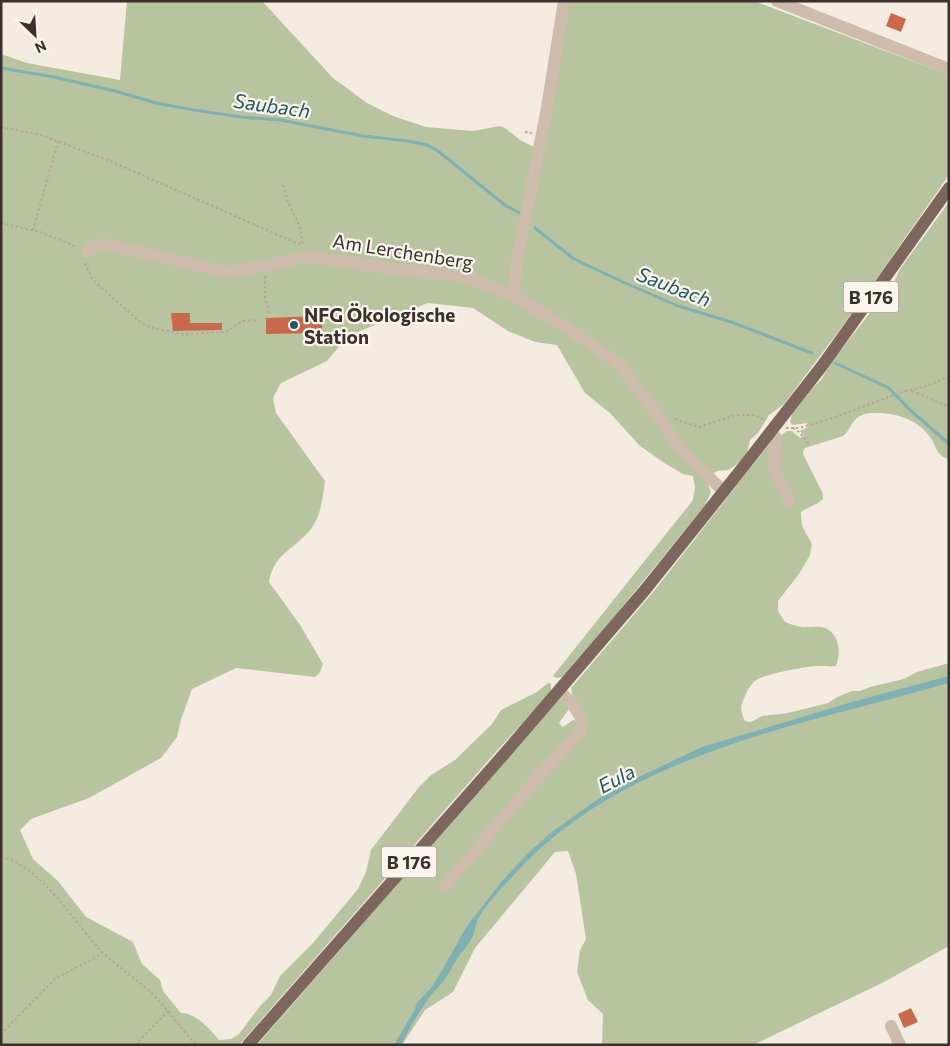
<svg xmlns="http://www.w3.org/2000/svg" width="950" height="1046" font-family="Commissioner,sans-serif">
<rect width="100%" height="100%" fill="#f4ebe1"/>
<path fill="#b8c4a0" d="M 127,1 L 262,1 L 333,78 L 367,103 L 393,116 L 426,127 L 473,131 L 500,126 L 505,128 L 520,140 L 536,148 L 567,1 L 754,1 L 949,75 L 949,175 L 856,308 L 784,404 L 769,415 L 758,433 L 750,440 L 747,453 L 743,458 L 736,465 L 728,470 L 717,471 L 706,479 L 711,492 L 705,505 L 614,617 L 562,677 L 556,678 L 553,676 L 693,500 L 695,487 L 693,476 L 683,474 L 666,464 L 640,446 L 610,413 L 585,393 L 557,345 L 535,342 L 508,331 L 473,308 L 428,303 L 348,336 L 327,361 L 281,383 L 273,398 L 276,413 L 325,481 C 323,496 321,516 311,529 C 294,550 274,553 269,582 L 300,625 L 323,664 L 320,672 L 315,677 L 236,668 L 192,689 L 181,720 L 177,737 L 161,758 L 89,798 L 31,819 L 20,830 L 33,859 L 58,881 L 86,917 L 133,942 L 142,964 L 160,980 L 163,991 L 181,1013 C 196,1013 210,1029 219,1040 L 231,1039 L 239,1034 L 261,1005 L 271,995 L 280,976 L 313,943 L 358,889 L 366,872 L 371,850 L 419,787 L 431,775 L 455,760 L 492,724 L 501,710 L 537,692 L 548,683 L 551,684 L 551,692 L 494,754 L 239,1045 L 1,1045 L 1,54 L 27,63 L 120,80 Z
M 949,202 L 949,459 C 937,456 937,449 932,440 C 921,422 903,415 882,413 C 875,413 866,412 860,416 C 851,421 850,431 843,436 L 805,448 L 803,451 L 803,454 L 823,494 L 823,499 C 817,505 808,507 801,512 L 802,526 L 812,544 L 810,555 L 799,574 L 778,601 L 778,611 L 785,622 C 790,624 796,626 801,627 C 809,628 817,625 825,628 C 840,634 841,653 836,666 C 830,667 827,666 821,666 C 810,665 765,674 756,680 C 752,683 747,690 745,696 C 740,706 740,711 745,721 L 751,722 L 762,716 L 788,713 L 828,703 L 837,697 L 852,691 L 860,691 L 870,687 L 904,679 L 917,672 L 949,663 L 949,946 L 882,983 L 753,1045 L 602,1045 L 603,1014 L 588,1000 L 577,972 L 580,950 L 586,939 L 576,874 L 568,851 L 555,852 L 475,948 L 453,992 L 425,1010 L 402,1045 L 257,1045 L 559,699 L 562,698 L 569,709 L 559,723 L 563,727 L 573,720 L 578,721 L 571,688 L 654,591 L 770,443 L 787,431 L 792,431 L 800,438 L 804,436 L 800,431 L 808,427 L 807,423 L 793,425 L 790,422 L 792,414 L 813,388 L 821,380 L 834,359 L 894,282 L 900,269 Z"/>
<path fill="#7fb0b2" d="M 949,676 L 949,683 C 799,726 622,754 513,876 C 501,889 488,902 479,917 C 475,924 475,932 472,938 C 469,944 463,951 459,956 C 454,963 451,970 447,976 C 442,985 434,991 428,999 C 418,1014 409,1029 401,1045 L 394,1045 L 415,1009 L 416,1004 L 431,988 L 440,974 L 467,926 L 502,881 L 528,853 L 553,831 L 611,790 L 702,747 L 852,702 Z"/>
<g fill="none" stroke-linecap="round" stroke-linejoin="round">
<path stroke="#7fb0b2" stroke-width="3" d="M 1,68 L 54,77 L 115,91 L 156,103 L 194,110 L 241,117 L 280,120 L 363,136 L 408,141 L 427,145 L 438,151 L 506,206 L 520,213
M 535,228 L 574,259 L 623,282 L 678,306 L 731,322 L 812,353
M 835,363 L 889,388 L 909,409 L 949,444"/>
</g>
<path fill="#c8694b" d="M 891,13 L 906,19 L 901,32 L 886,26 Z
M 171,313 L 190,313 L 190,323 L 222,323 L 222,330 L 173,331 Z
M 322,316 L 322,333 L 266,334 L 266,318 Z
M 911,1008 L 918,1022 L 904,1028 L 898,1014 Z"/>
<g fill="none" stroke-linecap="round" stroke-linejoin="round">
<path stroke="#b9a596" stroke-width="2" stroke-dasharray="2.5 2.5" stroke-linecap="butt" d="M 1,127 L 41,135 L 110,161 L 301,245
M 525,132 L 532,133
M 283,185 L 288,202 L 300,227 L 303,246
M 1,223 L 40,232 L 77,247
M 33,230 L 58,142
M 85,263 L 93,280 L 141,323 L 153,328 L 183,334 L 226,332 L 243,321 L 259,320
M 265,276 L 265,297 L 269,314
M 912,391 L 949,407
M 675,419 L 699,427 L 736,415 L 754,415 L 766,420
M 786,428 L 799,428 L 833,418 L 902,392 L 927,386 L 949,376
M 793,428 L 799,432 L 809,444
M 1,857 C 40,864 76,925 102,952 C 117,966 134,977 149,991 C 167,1007 180,1029 197,1045
M 1,1034 L 56,978 L 93,959 L 102,952
M 135,1045 L 168,1011"/>
<path stroke="#cdbbac" stroke-width="12" d="M 777,1 L 949,69
M 87,252 L 91,247 L 105,244 L 222,271 L 230,272 L 289,261 L 305,256 L 415,272 L 455,275 L 474,280 L 514,296 L 572,331 L 619,364 L 661,420 L 679,447 L 724,492
M 514,296 L 516,266 L 547,108 L 564,1
M 771,432 L 776,438 L 774,468 L 789,501
M 445,886 L 536,779 L 579,734 L 582,722 L 580,716 L 571,702 L 559,691
M 891,1026 L 900,1045"/>
<path stroke="#7d675c" stroke-width="12" d="M 248,1045 L 505,753 L 645,590 L 740,471 L 822,366 L 949,188"/>
</g>
<circle fill="#1f5a5e" stroke="#fbf5ee" stroke-width="2" cx="294" cy="325" r="5"/>
<g text-anchor="middle" dominant-baseline="central" stroke-width="4.5" stroke-linejoin="round" paint-order="stroke">
<g fill="#fbf5ee" stroke="#756b66" stroke-width="1">
<rect x="843.5" y="281.5" width="55" height="31" rx="4"/>
<rect x="381.5" y="846.5" width="55" height="31" rx="4"/>
</g>
<g font-size="18" font-weight="bold" fill="#3b302b">
<text x="871" y="297">B 176</text>
<text x="409" y="862">B 176</text>
</g>
<g font-size="19" fill="#3b302b" stroke="#fbf5ee">
<text transform="translate(403 251) rotate(9)">Am Lerchenberg</text>
</g>
<g font-size="19" font-weight="bold" fill="#3b302b" stroke="#fbf5ee" text-anchor="start">
<text x="304" y="314">NFG Ökologische<tspan x="304" dy="22">Station</tspan></text>
</g>
<g font-size="20" font-style="italic" fill="#1f5a5e" stroke="#fbf5ee">
<text transform="translate(272 105) rotate(8)">Saubach</text>
<text transform="translate(674 286) rotate(21)">Saubach</text>
<text transform="translate(616 778) rotate(-27)">Eula</text>
</g>
</g>
<rect width="950" height="1046" fill="none" stroke="#3b302b" stroke-width="5"/>
<g transform="translate(35 35) rotate(155)" stroke="#fbf5ee" stroke-width="4" paint-order="stroke">
<path d="M0-4L9 19L0 12L-9 19Z" fill="#3b302b"/>
<text y="-8" font-size="14" font-weight="bold" text-anchor="middle" fill="#3b302b">N</text>
</g>
</svg>
